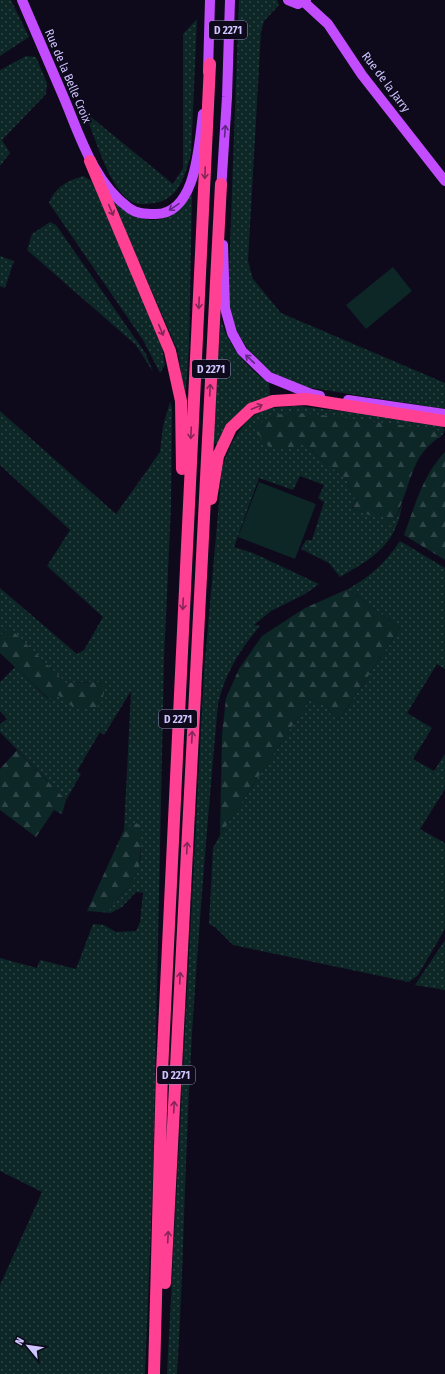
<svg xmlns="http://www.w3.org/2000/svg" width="445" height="1374" font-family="'Fira Sans Condensed',sans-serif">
<defs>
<pattern id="grass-dots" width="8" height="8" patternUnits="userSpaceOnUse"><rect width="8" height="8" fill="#0d2626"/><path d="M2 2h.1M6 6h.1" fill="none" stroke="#2f4447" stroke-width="1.8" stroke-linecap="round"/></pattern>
<pattern id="forest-firs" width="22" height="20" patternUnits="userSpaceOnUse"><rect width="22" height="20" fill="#0d2626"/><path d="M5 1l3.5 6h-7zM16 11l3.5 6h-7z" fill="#2f4447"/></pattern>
</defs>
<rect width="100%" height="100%" fill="#0e0a1c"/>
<path fill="url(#grass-dots)" d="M 0,0 L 11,0 L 29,37 L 0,56 Z
M 239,0 L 277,0 L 279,5 L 264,21 L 261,32 L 248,261 L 253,279 L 281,313 L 445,383 L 445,409 L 299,386 L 271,372 L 249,351 L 233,325 L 228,300 Z
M 197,19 L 191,154 C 185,175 179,200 154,203 C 147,204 138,205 132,202 C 110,190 97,142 87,119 L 91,117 L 173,184 L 183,168 L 183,34 Z
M 26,56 L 36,57 L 47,83 L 46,94 L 2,140 L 10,153 L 0,166 L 0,70 Z
M 83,176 L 92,181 L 162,347 L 165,365 L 160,373 L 143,340 L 49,203 C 55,187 67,181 83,176 Z
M 192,193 L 189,351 L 185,399 L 178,351 L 111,198 C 121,204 136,216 146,219 C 166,224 183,208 192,193 Z
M 50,222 L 56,225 L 146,354 L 153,372 L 136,345 L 27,250 L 32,234 Z
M 0,256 L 14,261 L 5,288 L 0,286 Z
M 221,319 C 228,346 246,367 269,383 L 270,396 L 217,444 L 212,443 Z
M 170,402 L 172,408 L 171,506 L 164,659 L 153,1177 L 145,1374 L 0,1374 L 0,1285 L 42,1192 L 0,1171 L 0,958 L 37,968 L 40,960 L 76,969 L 93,924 L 104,925 L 116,932 L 136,931 L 140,922 L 143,893 L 136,892 L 122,907 L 111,913 L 109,909 C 138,875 147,869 136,823 L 124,830 L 131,691 L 104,735 L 100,732 L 77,771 L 81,774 L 66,800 L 0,732 L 0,724 L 7,719 L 0,711 L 0,682 L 15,667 L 48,699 L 57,694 L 99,682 L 66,683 L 9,627 L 0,636 L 0,588 L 77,654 L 84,650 L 103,617 L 47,566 L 70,530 L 0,465 L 0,411 L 116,514 L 160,452 L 163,426 Z
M 297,406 L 438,422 L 445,430 L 441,437 L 438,438 L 438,430 L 306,443 L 316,455 L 346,479 L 353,497 L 358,499 L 352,508 L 381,513 L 394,520 L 402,505 C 396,545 373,558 340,577 L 329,563 L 301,549 L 306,540 L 312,540 L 324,502 L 318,498 L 324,485 L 300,476 L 293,490 L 259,478 L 234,547 L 253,553 L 319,584 L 305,594 L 271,611 L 254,625 L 260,626 C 240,649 225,674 218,704 C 208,814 199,924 192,1034 C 185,1147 184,1261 177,1374 L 167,1374 L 204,671 L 222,468 C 230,444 244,413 272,408 C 280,407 289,407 297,406 Z
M 400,541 L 445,568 L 445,669 L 437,664 L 407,713 L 432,728 L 413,759 L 434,771 L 445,754 L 445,789 L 420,829 L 445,843 L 445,929 L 418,975 L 409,982 L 233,945 L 215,927 L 209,924 L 213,848 L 220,835 L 310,699 L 328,707 L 331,715 L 339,720 L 400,628 L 348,589 C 370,577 386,562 400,541 Z
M 445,940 L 445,990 L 415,985 Z"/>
<path fill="url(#forest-firs)" d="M 291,413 L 314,414 L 438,430 L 438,438 C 433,442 428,446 424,451 C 408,470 407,504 388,528 L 381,513 L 375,517 L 352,509 L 358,499 L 353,497 L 346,479 L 316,455 L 306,443 L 293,449 L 269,447 L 254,429 C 264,417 276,414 291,413 Z
M 445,452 L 445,560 L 404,535 C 415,506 423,474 445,452 Z
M 348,589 L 400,628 L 339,720 L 331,715 L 328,707 L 310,699 L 220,835 L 222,734 L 226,698 L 239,669 L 262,636 L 305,608 Z
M 9,627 L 66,683 L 99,682 L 105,688 L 102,701 L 95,709 L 75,709 L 57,694 L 49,699 L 0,653 L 0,636 Z
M 17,750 L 66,800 L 62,814 L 54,810 L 36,837 L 0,810 L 0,769 Z
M 136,823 L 142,826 L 139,869 L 131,883 L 109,909 L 111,913 L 87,911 L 124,830 Z"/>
<path fill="#0d2626" d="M 393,267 L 412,291 L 366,329 L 346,305 Z
M 259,482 L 316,504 L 295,559 L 238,537 Z"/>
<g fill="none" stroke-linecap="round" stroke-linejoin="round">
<path stroke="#c44cff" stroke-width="10" d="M 22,0 C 36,33 50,65 64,98 C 80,136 94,183 129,208 C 137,214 146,214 155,214 C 197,215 199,142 203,114
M 288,0 L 298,4 L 306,0
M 304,2 L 328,24 L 362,75 L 445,181
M 208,72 L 210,0
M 221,191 L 227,97 L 230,0
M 223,245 L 225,308 L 232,333 L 242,351 L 269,377 L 311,394 L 320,396
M 348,400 L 445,414"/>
<path stroke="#ff4093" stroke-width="12" d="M 90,161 L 170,351 L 181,401 L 182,469
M 211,499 L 218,456 L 231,428 L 251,409 L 273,401 L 306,399 L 445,421
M 165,1283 L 221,184
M 154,1374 L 162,1072 L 210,64"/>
</g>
<defs><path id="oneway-shaft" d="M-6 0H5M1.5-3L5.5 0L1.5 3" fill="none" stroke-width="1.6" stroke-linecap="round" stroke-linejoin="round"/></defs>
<g stroke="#602882">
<use href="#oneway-shaft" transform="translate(225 131) rotate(-86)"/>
<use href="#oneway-shaft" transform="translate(174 207) rotate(146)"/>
<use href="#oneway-shaft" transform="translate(250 359) rotate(-137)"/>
</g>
<g stroke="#862558">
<use href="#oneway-shaft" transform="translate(205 173) rotate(92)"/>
<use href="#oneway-shaft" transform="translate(111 210) rotate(67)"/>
<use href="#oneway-shaft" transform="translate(199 303) rotate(93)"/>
<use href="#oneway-shaft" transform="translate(161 330) rotate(67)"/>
<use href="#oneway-shaft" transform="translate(210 390) rotate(-87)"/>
<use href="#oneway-shaft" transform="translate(257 407) rotate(-22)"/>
<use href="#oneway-shaft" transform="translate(191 433) rotate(93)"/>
<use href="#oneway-shaft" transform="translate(183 604) rotate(93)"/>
<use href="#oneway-shaft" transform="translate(192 737) rotate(-87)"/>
<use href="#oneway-shaft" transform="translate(187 848) rotate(-87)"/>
<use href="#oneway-shaft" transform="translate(180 978) rotate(-87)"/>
<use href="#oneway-shaft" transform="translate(174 1107) rotate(-87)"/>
<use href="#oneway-shaft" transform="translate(168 1237) rotate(-87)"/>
</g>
<g text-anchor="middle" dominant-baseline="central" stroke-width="4" stroke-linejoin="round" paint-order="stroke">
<g fill="#0e0a1c" stroke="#948dbb" stroke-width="1">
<rect x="209" y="21" width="38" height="18" rx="3"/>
<rect x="192" y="360" width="38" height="18" rx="3"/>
<rect x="159" y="710" width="38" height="18" rx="3"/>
<rect x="157" y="1066" width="38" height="18" rx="3"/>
</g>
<g font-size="11" font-weight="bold" fill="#cec5ff">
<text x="228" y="30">D 2271</text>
<text x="211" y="369">D 2271</text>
<text x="178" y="719">D 2271</text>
<text x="176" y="1075">D 2271</text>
</g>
<g font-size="12" fill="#cec5ff" stroke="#0e0a1c">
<text transform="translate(68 76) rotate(67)">Rue de la Belle Croix</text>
<text transform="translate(386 82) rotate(53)">Rue de la Jarry</text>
</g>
</g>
<g transform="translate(28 1346) rotate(299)" stroke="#0e0a1c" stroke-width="3" paint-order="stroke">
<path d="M0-3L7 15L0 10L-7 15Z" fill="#cec5ff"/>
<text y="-6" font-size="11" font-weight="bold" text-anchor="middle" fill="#cec5ff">N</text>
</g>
</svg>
